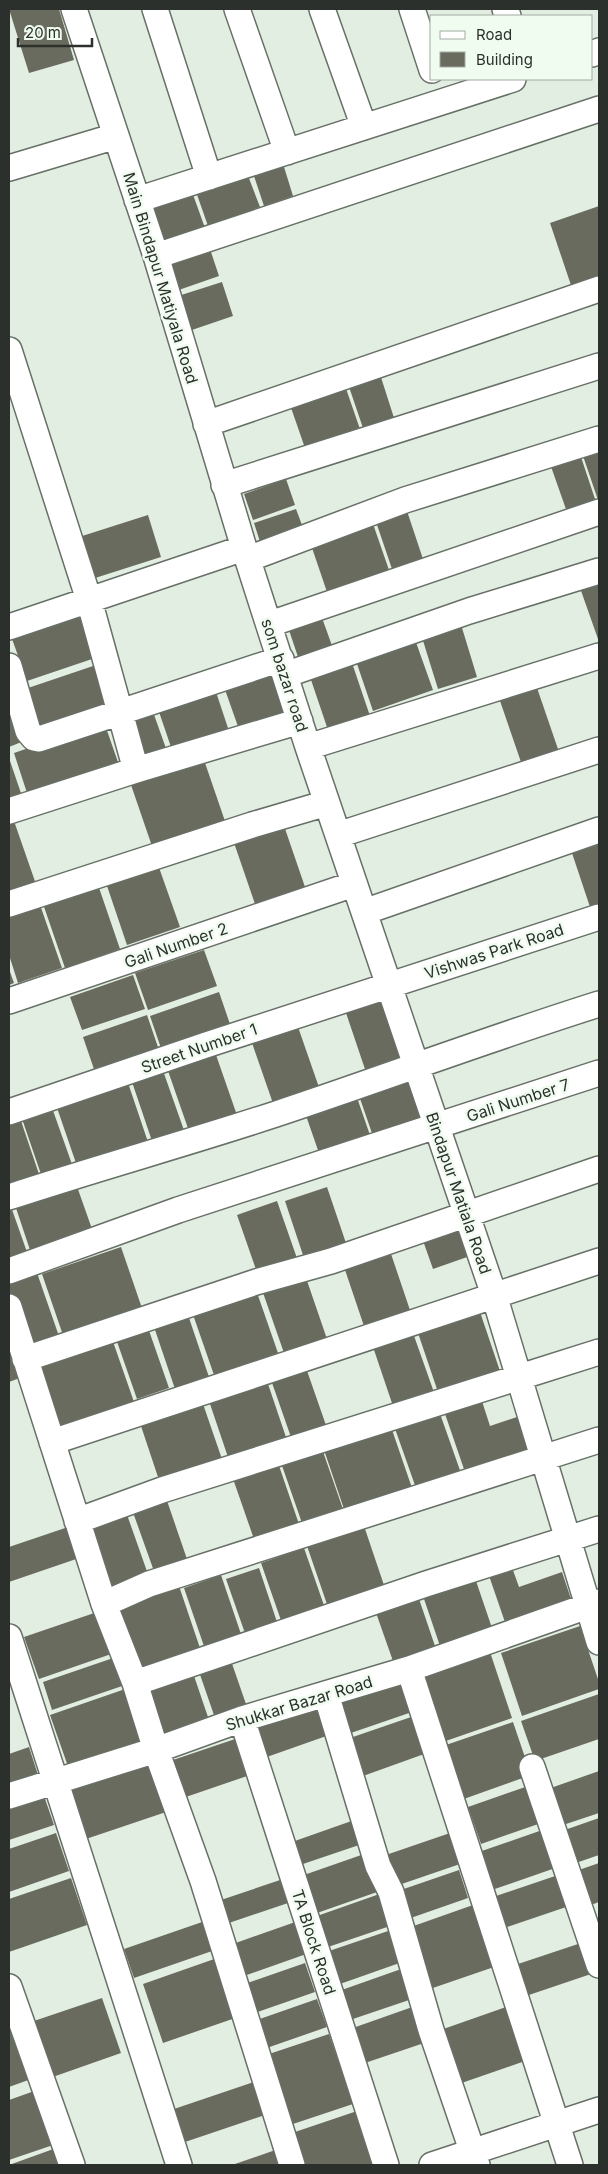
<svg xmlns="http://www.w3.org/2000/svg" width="608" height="2174" font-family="Inter,sans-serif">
<rect width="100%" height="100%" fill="#e3eee3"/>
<path fill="#6a6b5f" d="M 9,9 L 59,9 L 74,60 L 29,73 Z
M 280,154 L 293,196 L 264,206 L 250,164 Z
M 245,168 L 260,207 L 208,226 L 194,186 Z
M 191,189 L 205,228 L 162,243 L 148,203 Z
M 599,206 L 599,286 L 574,294 L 550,223 Z
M 209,246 L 219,276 L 173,292 L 163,262 Z
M 222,282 L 233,316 L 186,332 L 175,297 Z
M 378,368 L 395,421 L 364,431 L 346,378 Z
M 343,380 L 361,432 L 306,451 L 288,399 Z
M 599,440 L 599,503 L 580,447 Z
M 578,448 L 596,502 L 567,512 L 548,458 Z
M 286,479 L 295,505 L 253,520 L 244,494 Z
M 405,505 L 423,559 L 392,569 L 374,516 Z
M 296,509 L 305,533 L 262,548 L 254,523 Z
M 148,515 L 161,557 L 92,579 L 79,537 Z
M 372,521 L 389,570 L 327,592 L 310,542 Z
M 599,578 L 599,638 L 598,639 L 579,585 Z
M 79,613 L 95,658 L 27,681 L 11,636 Z
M 321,615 L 335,654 L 301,666 L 288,627 Z
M 459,618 L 477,677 L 438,689 L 420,631 Z
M 413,634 L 433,690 L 373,711 L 354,655 Z
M 350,657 L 370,716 L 328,730 L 308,671 Z
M 96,665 L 112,710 L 43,733 L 28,688 Z
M 273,666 L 291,718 L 241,735 L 223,684 Z
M 535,682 L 559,752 L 522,765 L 498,695 Z
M 214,686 L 229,731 L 172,750 L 157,706 Z
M 9,697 L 24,741 L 9,747 Z
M 152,709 L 168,754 L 139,763 L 127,719 Z
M 104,722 L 119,765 L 28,796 L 14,753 Z
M 203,757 L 227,827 L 154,852 L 130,782 Z
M 9,758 L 24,802 L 9,807 Z
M 281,817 L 305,887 L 255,904 L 231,834 Z
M 14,821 L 38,890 L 9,900 L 9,823 Z
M 599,831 L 599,907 L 591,910 L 568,841 Z
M 156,859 L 180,927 L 127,945 L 104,877 Z
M 96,879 L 120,949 L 65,968 L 41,898 Z
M 38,899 L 62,968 L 18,983 L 9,955 L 9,909 Z
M 204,950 L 217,986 L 148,1010 L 135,973 Z
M 9,969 L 14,983 L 9,985 Z
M 133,975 L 145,1009 L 82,1030 L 70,997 Z
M 219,992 L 232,1030 L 163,1054 L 150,1016 Z
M 387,992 L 412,1063 L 368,1078 L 344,1007 Z
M 147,1015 L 160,1053 L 96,1075 L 83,1037 Z
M 297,1024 L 322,1096 L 276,1112 L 251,1040 Z
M 215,1052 L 239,1121 L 191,1137 L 167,1068 Z
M 161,1065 L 186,1136 L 154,1147 L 130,1076 Z
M 413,1068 L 431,1120 L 374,1139 L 356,1087 Z
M 125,1074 L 149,1145 L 78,1169 L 54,1099 Z
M 354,1089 L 371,1138 L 320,1156 L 303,1107 Z
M 50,1102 L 74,1170 L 43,1180 L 20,1113 Z
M 19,1115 L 41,1180 L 9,1192 L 9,1119 Z
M 74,1178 L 92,1229 L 30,1250 L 13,1199 Z
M 327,1187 L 349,1252 L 307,1267 L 285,1201 Z
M 9,1201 L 28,1255 L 9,1262 Z
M 277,1201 L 299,1264 L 259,1278 L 237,1215 Z
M 459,1222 L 470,1256 L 433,1269 L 421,1235 Z
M 388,1245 L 412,1316 L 366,1332 L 342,1261 Z
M 121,1247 L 144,1314 L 65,1341 L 42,1274 Z
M 36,1270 L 61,1342 L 27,1354 L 9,1301 L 9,1279 Z
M 304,1272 L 327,1339 L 284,1353 L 261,1287 Z
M 254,1284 L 278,1353 L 214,1375 L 190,1306 Z
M 186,1309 L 209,1377 L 175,1389 L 152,1321 Z
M 479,1309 L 503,1380 L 441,1401 L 417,1330 Z
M 146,1322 L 169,1388 L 137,1399 L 114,1333 Z
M 9,1330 L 28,1375 L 9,1382 Z
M 110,1333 L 134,1402 L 50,1431 L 26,1362 Z
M 413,1333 L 436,1398 L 395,1412 L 373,1347 Z
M 305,1365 L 328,1431 L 293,1443 L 270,1377 Z
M 267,1381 L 289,1446 L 231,1466 L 209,1401 Z
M 480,1395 L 490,1426 L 520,1416 L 532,1452 L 466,1475 L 443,1408 Z
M 202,1401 L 224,1465 L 161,1486 L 140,1423 Z
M 438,1408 L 462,1476 L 417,1491 L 393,1423 Z
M 389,1421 L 412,1488 L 345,1512 L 322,1444 Z
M 320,1443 L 344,1512 L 303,1526 L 279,1457 Z
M 276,1457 L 300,1527 L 255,1542 L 231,1473 Z
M 164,1492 L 188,1562 L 155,1574 L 130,1504 Z
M 125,1509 L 149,1577 L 104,1592 L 81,1525 Z
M 363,1523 L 387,1594 L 330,1613 L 306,1543 Z
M 74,1525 L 85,1556 L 9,1582 L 9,1547 Z
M 304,1548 L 327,1614 L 284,1629 L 261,1563 Z
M 509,1559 L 519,1587 L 562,1572 L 573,1605 L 507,1628 L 486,1567 Z
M 259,1568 L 279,1628 L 247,1639 L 226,1579 Z
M 221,1575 L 243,1640 L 206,1652 L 184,1588 Z
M 474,1575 L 493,1631 L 441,1649 L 422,1593 Z
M 179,1586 L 202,1654 L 137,1676 L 113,1608 Z
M 417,1593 L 436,1649 L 394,1664 L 374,1607 Z
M 103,1610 L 117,1652 L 39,1679 L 24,1637 Z
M 580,1626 L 599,1682 L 599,1689 L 522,1716 L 501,1653 Z
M 228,1652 L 247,1707 L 215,1718 L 196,1663 Z
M 490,1652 L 512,1718 L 440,1743 L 418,1677 Z
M 119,1656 L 128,1684 L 52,1710 L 43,1682 Z
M 191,1667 L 210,1723 L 161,1740 L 142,1684 Z
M 400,1678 L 412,1712 L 348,1734 L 337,1700 Z
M 131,1687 L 152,1747 L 71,1775 L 50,1715 Z
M 599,1694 L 599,1739 L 535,1761 L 521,1721 Z
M 321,1702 L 332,1734 L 264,1758 L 253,1725 Z
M 414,1716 L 427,1753 L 363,1776 L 350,1738 Z
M 513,1722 L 531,1775 L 461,1800 L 443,1746 Z
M 241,1737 L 253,1774 L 180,1799 L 167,1762 Z
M 29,1747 L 38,1775 L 9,1785 L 9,1754 Z
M 154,1757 L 172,1810 L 83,1840 L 65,1788 Z
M 599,1771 L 599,1813 L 557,1827 L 545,1790 Z
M 531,1785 L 544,1822 L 481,1844 L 468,1807 Z
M 42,1790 L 54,1825 L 9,1840 L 9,1802 Z
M 360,1818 L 368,1842 L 300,1865 L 292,1842 Z
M 599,1818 L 599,1855 L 570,1865 L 559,1832 Z
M 548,1828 L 561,1866 L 489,1891 L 476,1853 Z
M 453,1832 L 463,1863 L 390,1888 L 380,1857 Z
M 56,1833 L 69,1871 L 9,1892 L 9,1849 Z
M 367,1853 L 380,1891 L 317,1913 L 304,1875 Z
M 599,1863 L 599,1902 L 588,1906 L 576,1871 Z
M 459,1870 L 468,1898 L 405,1920 L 395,1892 Z
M 564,1873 L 575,1904 L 501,1929 L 490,1898 Z
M 289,1877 L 297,1900 L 223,1925 L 215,1902 Z
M 71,1878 L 87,1925 L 9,1952 L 9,1899 Z
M 388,1891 L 399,1923 L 328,1947 L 317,1916 Z
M 473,1905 L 494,1967 L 427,1990 L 405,1929 Z
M 301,1920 L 312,1952 L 241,1977 L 230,1945 Z
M 205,1921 L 215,1950 L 134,1978 L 124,1949 Z
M 397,1928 L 408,1960 L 340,1984 L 329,1951 Z
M 581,1943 L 591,1974 L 523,1997 L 512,1966 Z
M 220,1957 L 241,2016 L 163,2043 L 143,1984 Z
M 305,1963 L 315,1992 L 249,2015 L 239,1986 Z
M 404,1968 L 415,1998 L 347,2021 L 336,1992 Z
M 102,1998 L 121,2053 L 47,2079 L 28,2023 Z
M 317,1999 L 327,2027 L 261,2050 L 251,2022 Z
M 418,2005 L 430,2041 L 362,2064 L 350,2029 Z
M 506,2007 L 525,2061 L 450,2087 L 432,2033 Z
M 17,2028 L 34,2078 L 9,2087 L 9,2031 Z
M 329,2034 L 353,2104 L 287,2126 L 263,2056 Z
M 257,2081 L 268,2114 L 185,2142 L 174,2109 Z
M 40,2089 L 59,2143 L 9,2160 L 9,2100 Z
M 360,2110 L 375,2165 L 303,2165 L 292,2133 Z
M 59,2147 L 65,2165 L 9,2165 Z
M 284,2147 L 290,2165 L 232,2165 Z"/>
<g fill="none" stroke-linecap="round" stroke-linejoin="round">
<g stroke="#677066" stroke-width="28">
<path id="minor" d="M 74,9 L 156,256 L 244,548 L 308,747 L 494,1295 L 599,1642
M 155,9 L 209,177
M 237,9 L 287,152
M 322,9 L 364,127
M 412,9 L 432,70
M 505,9 L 508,16
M 592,54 L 599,51
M 9,168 L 116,136
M 137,200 L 513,79
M 156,256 L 599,109
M 9,350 L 89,600 L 136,770
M 206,424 L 599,289
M 224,485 L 599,366
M 248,559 L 405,500 L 599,439
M 270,624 L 599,512
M 9,627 L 244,548
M 9,666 L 28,731 L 34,738 L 39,739 L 281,659
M 285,675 L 469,611 L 599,571
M 308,747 L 599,656
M 9,811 L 136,770 L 300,721
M 338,835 L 599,750
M 9,904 L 252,825 L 327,803
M 364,912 L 599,830
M 9,1001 L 354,884
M 9,1112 L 206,1045 L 599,917
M 9,1197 C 97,1168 188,1143 276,1114 C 384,1078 491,1038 599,1004
M 9,1271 L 178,1210 L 599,1073
M 9,1307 L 104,1604 L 135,1683 L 156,1750 L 203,1881 L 292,2165
M 25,1359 L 256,1282 L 331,1261 L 599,1169
M 52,1442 L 599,1261
M 77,1521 L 162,1490 L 599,1352
M 104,1604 L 149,1584 L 599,1440
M 9,1637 L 179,2165
M 409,1669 L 570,2165
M 135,1683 L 426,1584 L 599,1529
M 326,1694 L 378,1866 L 391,1892 L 431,2030 L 477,2165
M 242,1719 L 386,2165
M 532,1767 L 599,1965
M 9,1796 L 156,1750 L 242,1719 L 409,1669 L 599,1602
M 9,1987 L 72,2165
M 432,2165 L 599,2110"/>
</g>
<use href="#minor" stroke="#fff" stroke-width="25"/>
</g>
<g text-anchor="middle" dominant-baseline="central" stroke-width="5" stroke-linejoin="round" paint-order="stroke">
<g font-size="16" fill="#2c302c" stroke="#f1fcf0">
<text transform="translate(161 278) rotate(73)">Main Bindapur Matiyala Road</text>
<text transform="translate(285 675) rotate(72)">som bazar road</text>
<text transform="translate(176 945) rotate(-19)">Gali Number 2</text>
<text transform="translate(494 951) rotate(-18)">Vishwas Park Road</text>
<text transform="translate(199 1048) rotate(-19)">Street Number 1</text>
<text transform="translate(518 1100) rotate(-18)">Gali Number 7</text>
<text transform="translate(459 1193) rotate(71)">Bindapur Matiala Road</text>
<text transform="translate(299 1703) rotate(-17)">Shukkar Bazar Road</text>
<text transform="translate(314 1942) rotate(72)">TA Block Road</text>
</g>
</g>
<rect width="608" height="2174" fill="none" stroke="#2c302c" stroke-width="20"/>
<rect x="430" y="15" width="162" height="65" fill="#f1fcf0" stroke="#a2aaa2"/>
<rect x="440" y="31" width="25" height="8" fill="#ffffff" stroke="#a2aaa2"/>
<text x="476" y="40" font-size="15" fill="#2c302c">Road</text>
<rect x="440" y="52" width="25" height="15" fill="#6a6b5f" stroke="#a2aaa2"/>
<text x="476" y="65" font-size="15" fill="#2c302c">Building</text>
<path d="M18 38v8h74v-8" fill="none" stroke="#2c302c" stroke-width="2.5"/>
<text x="25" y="38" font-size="15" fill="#2c302c" stroke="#f1fcf0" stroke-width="4" paint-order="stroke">20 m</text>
</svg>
